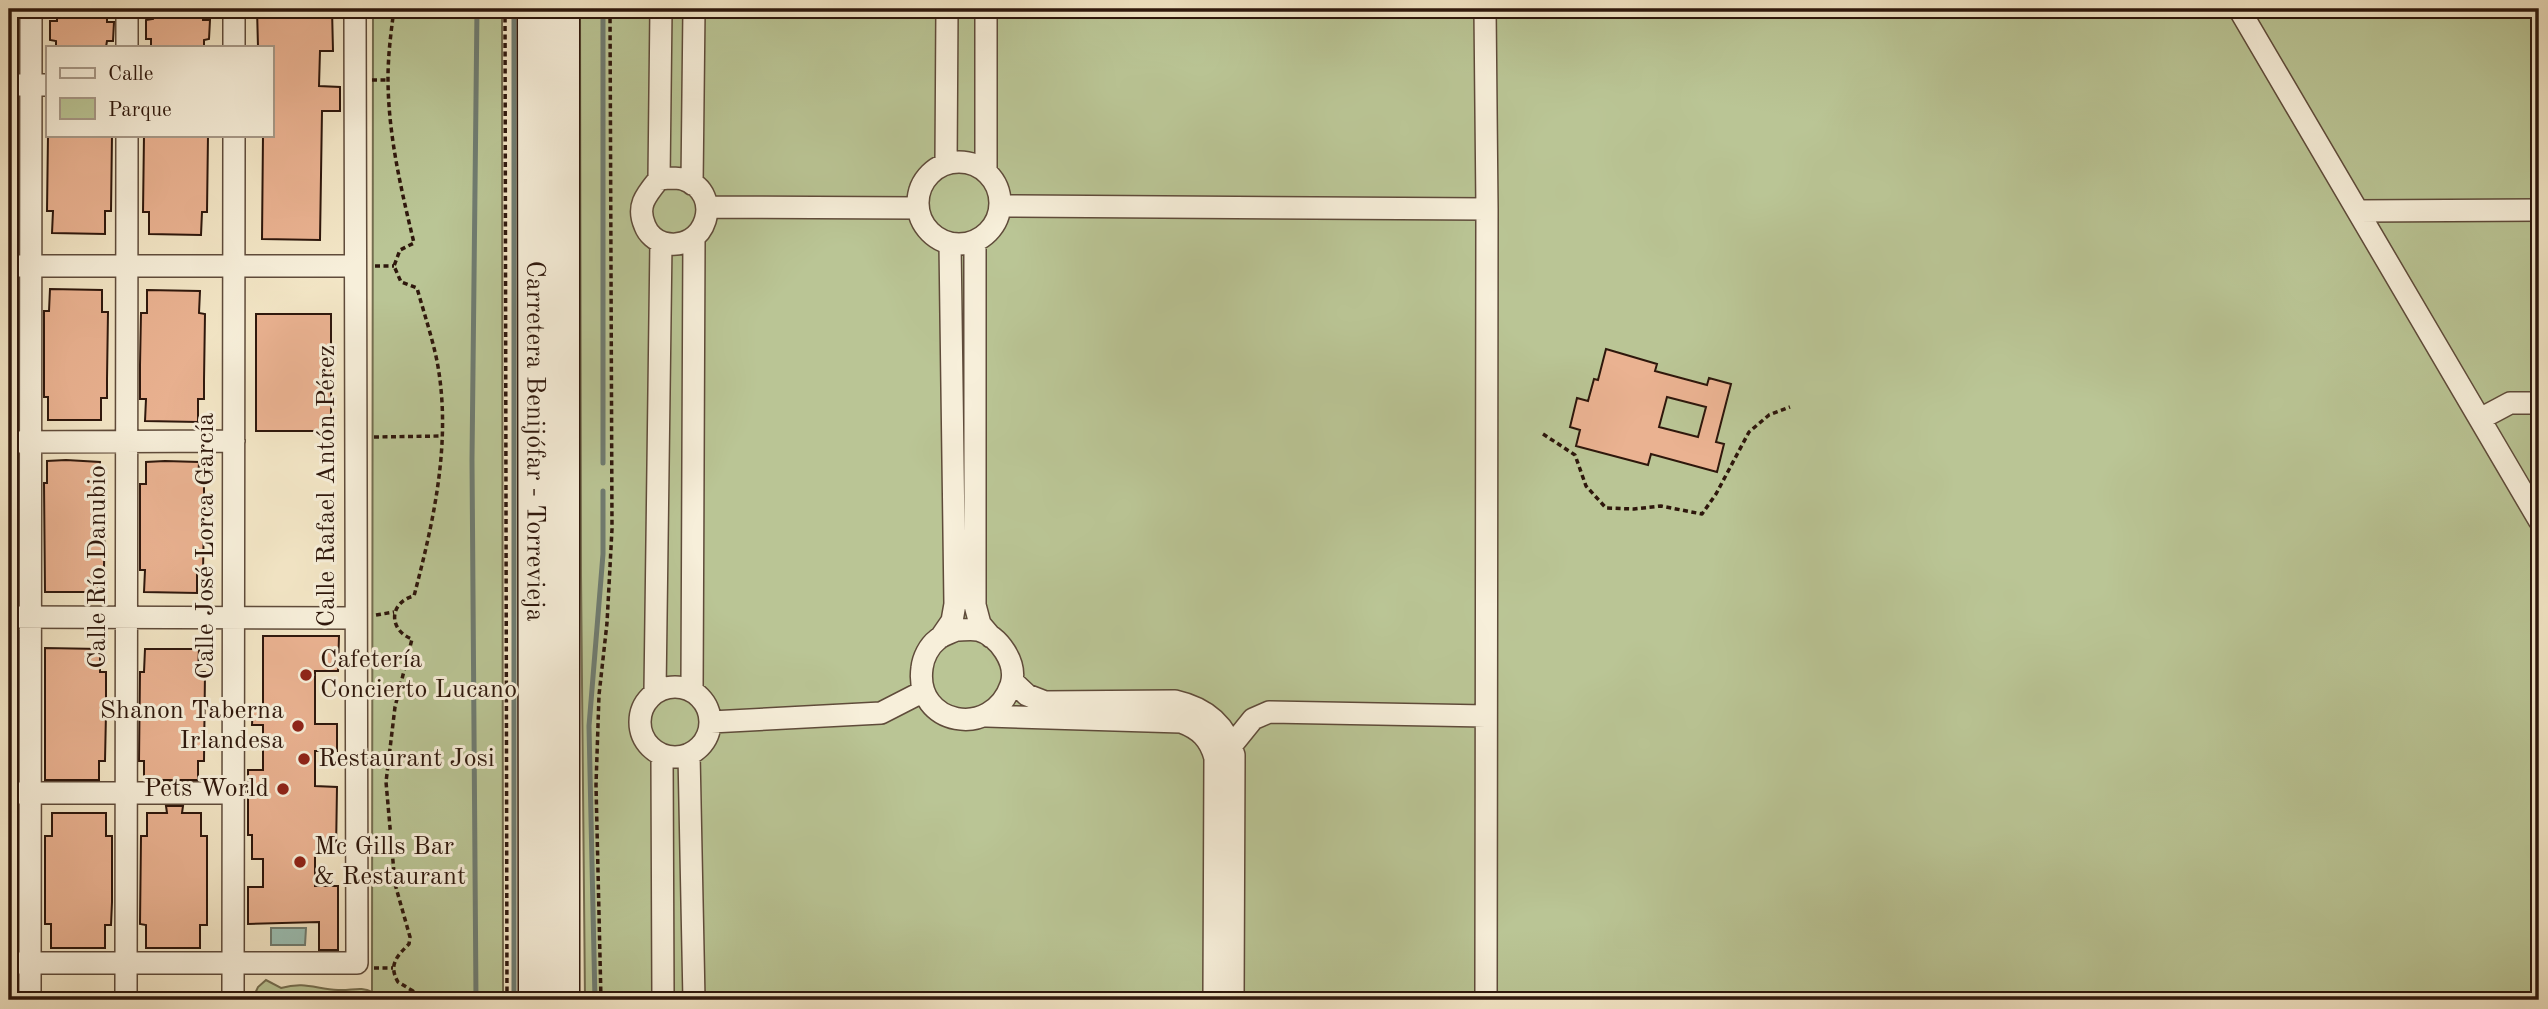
<svg xmlns="http://www.w3.org/2000/svg" width="2548" height="1009" font-family="'Old Standard TT',serif">
<rect width="100%" height="100%" fill="#f3e6c6"/>
<filter id="stains"><feTurbulence type="fractalNoise" baseFrequency=".00286" numOctaves="4"/><feColorMatrix values="0 0 0 0 .2 0 0 0 0 .09 0 0 0 0 .02 0 0 0 .5 -.17"/></filter>
<radialGradient id="worn" r=".72"><stop offset=".6" stop-color="#630" stop-opacity="0"/><stop offset="1" stop-color="#630" stop-opacity=".3"/></radialGradient>
<path fill="#bac595" stroke="#746e50" stroke-width="2" d="M 373,9 L 502,9 L 503,1000 L 252,1000 L 258,987 L 266,980 L 281,988 C 305,981 316,989 338,990 C 351,991 361,986 372,992 Z
M 580,9 L 2539,9 L 2539,1000 L 585,1000 L 581,576 Z"/>
<path fill="#9bc0b5" stroke="#6f7c71" stroke-width="2" d="M 271,928 L 306,928 L 305,945 L 271,945 Z"/>
<g fill="none" stroke-linecap="round" stroke-linejoin="round">
<path stroke="#6f7c71" stroke-width="5" d="M 603,463 L 603,9
M 476,1000 L 472,460 L 477,9
M 514,1000 L 514,9
M 595,1000 L 589,726 L 603,554 L 603,491"/>
</g>
<path fill="#eab291" stroke="#2e170c" stroke-width="2" fill-rule="evenodd" d="M 57,9 L 107,9 L 107,22 L 114,22 L 113,41 L 107,41 L 106,47 L 56,47 L 56,41 L 50,40 L 50,21 L 57,21 Z
M 153,9 L 203,9 L 203,20 L 210,20 L 209,39 L 204,40 L 204,47 L 151,47 L 151,39 L 146,39 L 146,20 L 153,19 Z
M 257,9 L 332,9 L 333,51 L 320,51 L 319,86 L 340,87 L 340,111 L 322,111 L 320,240 L 262,239 L 263,135 L 271,135 L 271,47 L 258,47 Z
M 48,135 L 112,135 L 111,211 L 105,211 L 105,234 L 52,233 L 53,211 L 47,211 Z
M 144,135 L 208,135 L 207,212 L 202,212 L 201,235 L 149,234 L 149,212 L 143,212 Z
M 50,289 L 102,290 L 102,312 L 108,312 L 107,379 L 107,398 L 101,398 L 101,420 L 48,420 L 48,397 L 44,397 L 44,311 L 49,311 Z
M 147,290 L 200,291 L 199,313 L 205,314 L 204,380 L 204,399 L 198,399 L 198,422 L 145,421 L 146,399 L 140,399 L 140,365 L 141,313 L 147,313 Z
M 256,314 L 331,314 L 331,431 L 256,431 Z
M 1606,349 L 1657,364 L 1655,371 L 1707,385 L 1709,378 L 1731,384 L 1716,442 L 1724,444 L 1717,472 L 1651,454 L 1648,465 L 1576,446 L 1580,430 L 1570,427 L 1577,398 L 1588,401 L 1594,379 L 1598,380 ZM 1667,397 L 1706,407 L 1698,437 L 1659,427 Z
M 66,460 L 100,462 L 99,484 L 105,484 L 104,570 L 98,570 L 98,592 L 45,592 L 44,483 L 47,483 L 47,461 Z
M 165,461 L 199,462 L 198,484 L 204,485 L 204,518 L 203,571 L 197,571 L 197,593 L 144,592 L 145,570 L 140,570 L 140,484 L 146,484 L 146,462 Z
M 263,636 L 339,636 L 338,671 L 315,671 L 315,724 L 337,724 L 337,751 L 315,751 L 315,786 L 337,787 L 336,853 L 315,853 L 315,886 L 338,886 L 338,950 L 319,950 L 319,922 L 248,924 L 248,887 L 263,887 L 263,859 L 252,859 L 252,835 L 248,835 L 248,770 L 263,770 L 263,725 L 252,725 L 253,705 L 263,705 Z
M 45,648 L 100,649 L 100,672 L 106,672 L 106,713 L 105,761 L 99,761 L 99,780 L 45,780 Z
M 145,649 L 199,649 L 198,672 L 205,672 L 204,761 L 198,761 L 198,780 L 144,780 L 144,761 L 139,761 L 140,672 L 144,672 Z
M 166,806 L 183,806 L 182,813 L 201,813 L 201,836 L 207,836 L 207,925 L 200,925 L 200,948 L 146,948 L 146,925 L 140,924 L 141,836 L 147,836 L 147,813 L 167,813 Z
M 52,813 L 106,813 L 106,836 L 112,836 L 112,902 L 111,925 L 105,925 L 105,948 L 51,948 L 51,924 L 45,924 L 45,836 L 52,836 Z"/>
<g fill="none" stroke-linecap="round" stroke-linejoin="round">
<g stroke="#5f4b3a" stroke-width="24">
<path id="minor" d="M 986,9 L 986,172
M 1485,9 L 1487,209 L 1486,1000
M 2239,9 L 2539,520
M 127,47 L 127,9
M 234,47 L 234,9
M 9,85 L 47,85
M918 203a41 41 0 1 1 82 0a41 41 0 1 1-82 0Z
M 946,164 L 947,9
M 669,178 C 674,178 681,178 685,180 C 724,193 707,253 664,243 C 656,241 648,234 645,226 C 636,206 646,195 659,179 Z
M 659,179 L 661,9
M 692,184 L 694,9
M 1000,206 L 1487,209
M 707,207 L 918,208
M 2358,211 L 2539,210
M 975,241 L 975,605 L 980,624 L 991,637
M 9,266 L 355,266
M 2480,419 L 2510,403 L 2539,403
M 9,442 L 234,441
M 9,617 L 356,618
M 956,630 C 963,630 971,629 978,630 C 999,636 1018,663 1011,685 C 992,740 914,725 922,668 C 923,658 929,646 937,640 C 942,635 950,633 956,630 Z
M 941,637 L 952,621 L 955,604 L 950,243
M 1012,681 L 1027,695 L 1045,702 L 1175,701 C 1206,708 1226,724 1234,755 L 1233,1000
M640 722a35 35 0 1 1 70 0a35 35 0 1 1-70 0Z
M 692,690 L 694,238
M 655,692 L 661,242
M 987,716 L 1181,722 C 1200,729 1210,739 1215,758 L 1214,1000
M 711,722 L 881,713 L 922,692
M 1232,745 L 1253,719 L 1269,712 L 1486,716
M 689,754 L 694,1000
M 662,755 L 663,1000
M 9,793 L 234,793
M 9,963 L 357,963 L 355,9
M 30,1000 L 31,9
M 126,1000 L 127,135
M 233,1000 L 234,135"/>
</g>
<g stroke="#2e170c" stroke-width="35">
<g id="secondary">
<path id="s1" d="M 534,9 L 535,1000"/>
<path d="M 563,9 L 563,1000"/>
</g>
</g>
<path stroke="#2e170c" stroke-width="3.5" stroke-dasharray="5 3.5" stroke-linecap="butt" d="M 394,9 C 391,32 388,55 388,78 C 388,134 401,189 414,243 L 400,250 L 394,266 L 401,282 L 417,288 C 424,313 432,337 437,361 C 452,440 434,520 414,596 C 389,602 388,630 412,639 L 395,707 L 386,782 L 395,884 L 410,937 L 409,944 C 397,956 388,965 398,982 L 413,991 L 416,1000
M 505,9 L 507,1000
M 372,80 L 388,80
M 375,266 L 394,266
M 1543,434 L 1575,455 L 1586,486 L 1606,508 L 1634,509 L 1661,506 L 1702,514 L 1716,494 L 1749,432 L 1769,415 L 1790,407
M 374,437 L 442,436
M 376,615 L 394,612
M 374,968 L 393,968
M 601,1000 L 596,785 L 599,695 L 607,623 L 612,529 L 610,9"/>
<use href="#minor" stroke="#f7efda" stroke-width="21"/>
<use href="#secondary" stroke="#f7efda" stroke-width="32"/>
</g>
<g fill="#8f2418" stroke="#f7efda" stroke-width="2.5">
<circle cx="306" cy="675" r="7"/>
<circle cx="298" cy="726" r="7"/>
<circle cx="304" cy="759" r="7"/>
<circle cx="283" cy="789" r="7"/>
<circle cx="300" cy="862" r="7"/>
</g>
<g text-anchor="middle" dominant-baseline="central" stroke-width="6" stroke-linejoin="round" paint-order="stroke">
<g font-size="26" fill="#2e170c" stroke="#f7efda">
<text stroke="none"><textPath href="#s1" startOffset="432">Carretera Benijófar - Torrevieja</textPath></text>
<text transform="translate(327 486) rotate(-90)">Calle Rafael Antón Pérez</text>
<text transform="translate(206 546) rotate(-90)">Calle José Lorca García</text>
<text transform="translate(98 567) rotate(-90)">Calle Río Danubio</text>
</g>
<g font-size="26" fill="#2e170c" stroke="#f7efda" text-anchor="start">
<text x="320" y="660">Cafetería<tspan x="320" dy="30">Concierto Lucano</tspan></text>
<text x="284" y="711" text-anchor="end">Shanon Taberna<tspan x="284" dy="30">Irlandesa</tspan></text>
<text x="318" y="759">Restaurant Josi</text>
<text x="269" y="789" text-anchor="end">Pets World</text>
<text x="314" y="847">Mc Gills Bar<tspan x="314" dy="30">&amp; Restaurant</tspan></text>
</g>
</g>
<rect width="2548" height="1009" fill="none" stroke="#f3e6c6" stroke-width="35"/>
<rect x="10" y="10" width="2527" height="988" fill="none" stroke="#2e170c" stroke-width="3.5"/>
<rect x="18" y="18" width="2513" height="974" fill="none" stroke="#2e170c" stroke-width="2"/>
<rect x="46" y="46" width="228" height="91" fill="#f7efda" stroke="#a79988" stroke-width="2"/>
<rect x="60" y="68" width="35" height="10" fill="#f7efda" stroke="#a79988" stroke-width="2"/>
<text x="108" y="80" font-size="21" fill="#2e170c">Calle</text>
<rect x="60" y="98" width="35" height="21" fill="#bac595" stroke="#a79988" stroke-width="2"/>
<text x="108" y="116" font-size="21" fill="#2e170c">Parque</text>
<rect width="100%" height="100%" filter="url(#stains)"/>
<rect width="100%" height="100%" fill="url(#worn)"/>
</svg>
